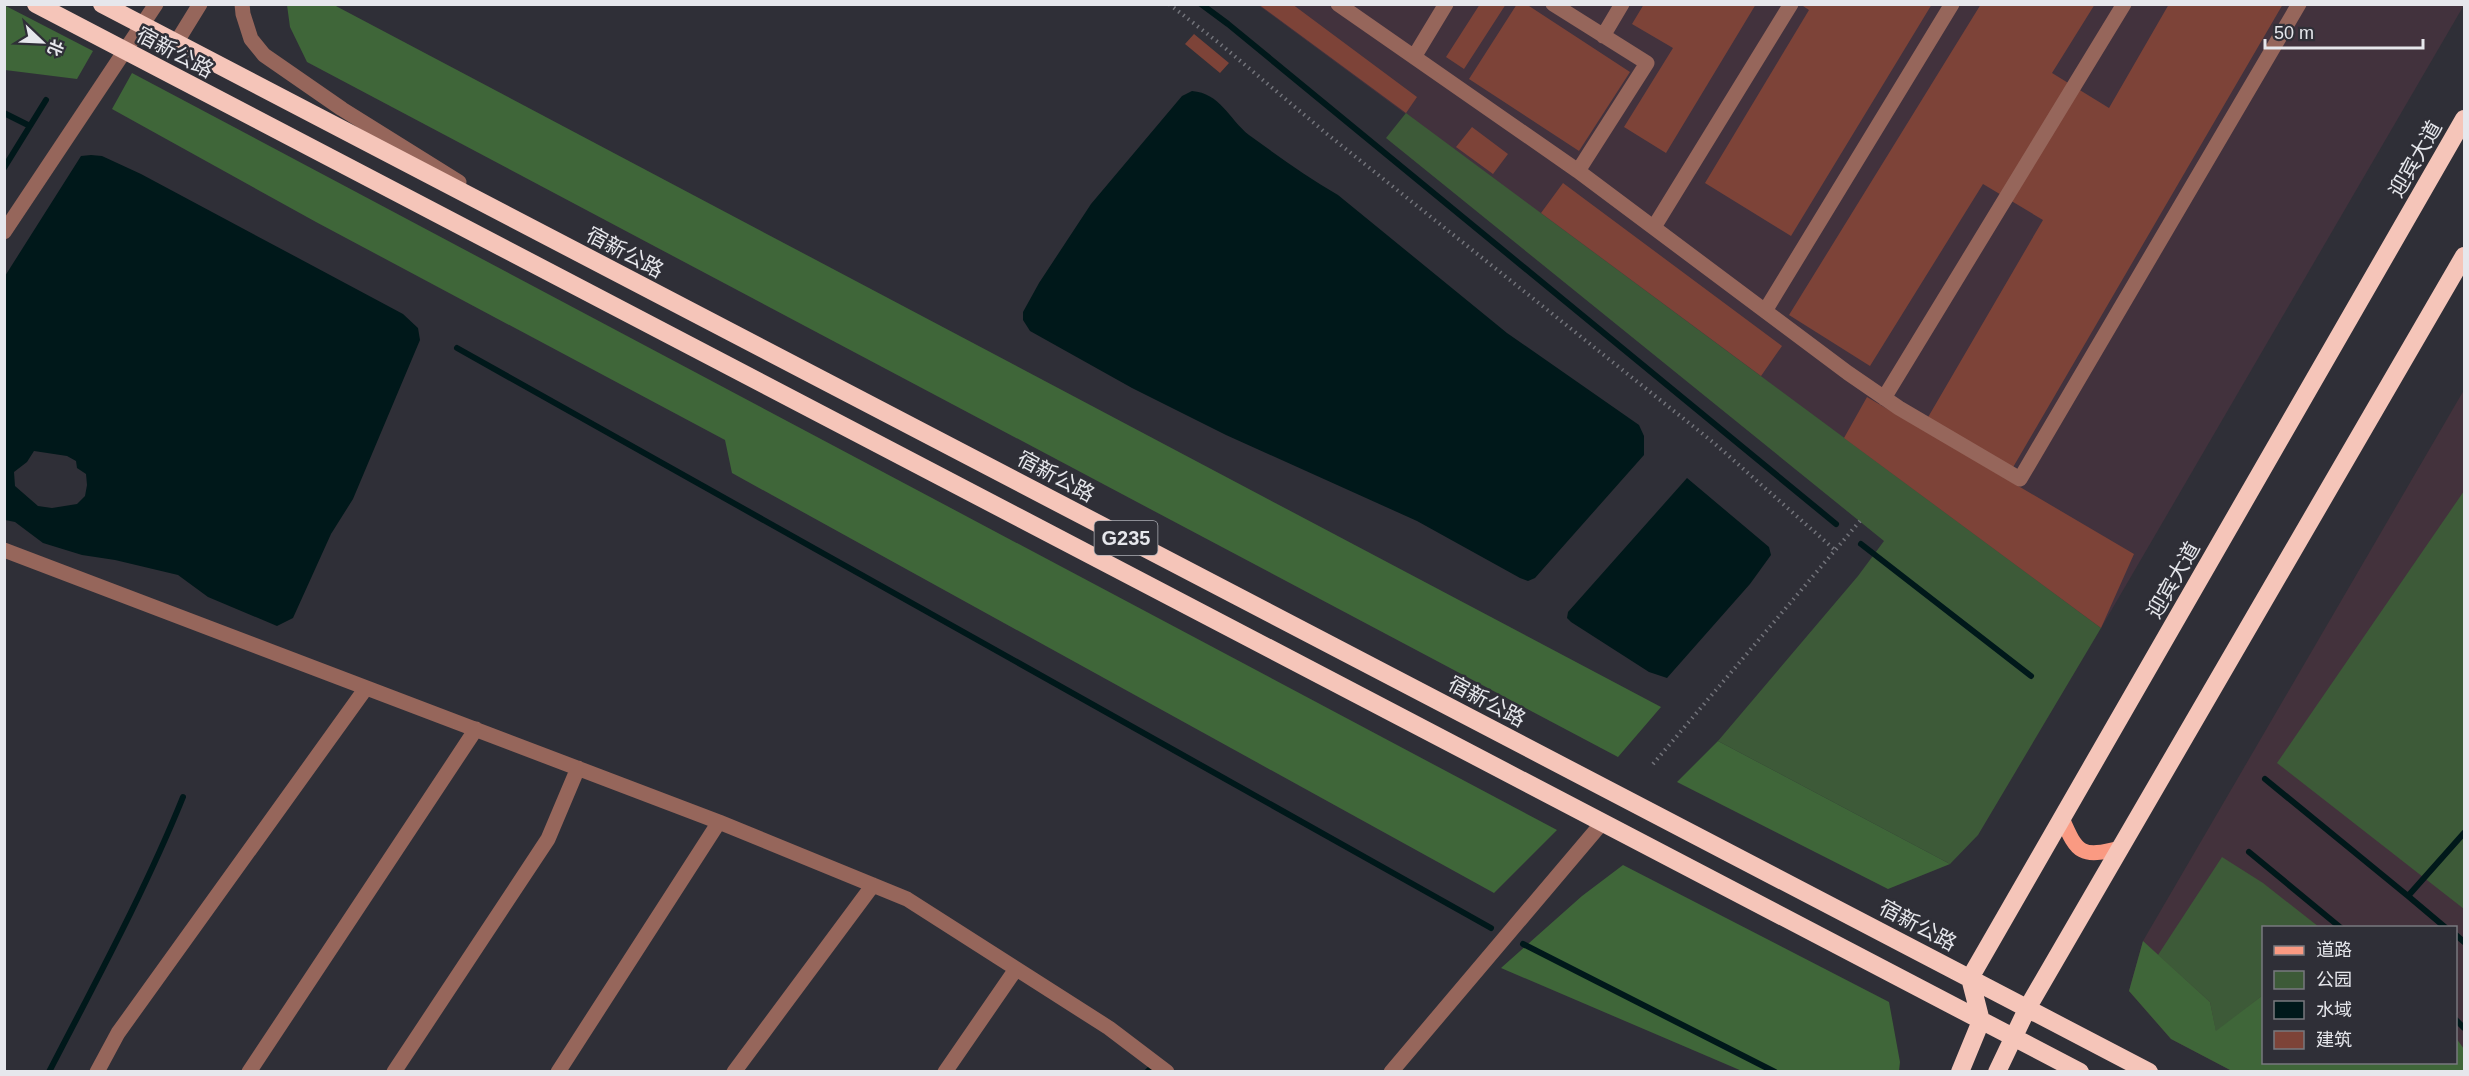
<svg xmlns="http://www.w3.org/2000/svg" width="2469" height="1076" font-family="Arial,'Noto Sans SC',sans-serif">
<rect width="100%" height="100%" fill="#2f2f37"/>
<path fill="#43323c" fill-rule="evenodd" d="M 2464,390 L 2464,1071 L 2232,1071 L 2171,1039 L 2129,991 L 2143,941 ZM 2264,928 L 2456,928 L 2456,1062 L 2264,1062 Z"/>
<path fill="#42323d" d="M 1258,5 L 2464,5 L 2101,628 Z"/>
<path fill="#3d5a38" d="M 1406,113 L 2101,628 L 1978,835 L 1950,864 L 1718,741 L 1858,576 L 1884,541 L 1386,138 Z
M 2464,491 L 2464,909 L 2277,763 Z
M 2222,857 L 2263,883 L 2319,927 L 2264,928 L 2263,995 L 2216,1032 L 2210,1002 L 2158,955 Z"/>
<path fill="#3f6639" d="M 4,5 L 93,51 L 77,79 L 5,70 Z
M 287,5 L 334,5 L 1661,707 L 1618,757 L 307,62 L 290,27 Z
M 132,73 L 1557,830 L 1494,893 L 732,473 L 725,440 L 316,222 L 112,109 Z
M 1718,741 L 1950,864 L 1888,889 L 1677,782 Z
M 1623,865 L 1889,1002 L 1900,1062 L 1899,1071 L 1742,1071 L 1501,968 L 1582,896 Z
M 2143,941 L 2210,1002 L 2216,1031 L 2263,995 L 2264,1062 L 2456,1062 L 2456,1038 L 2464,1049 L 2464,1071 L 2232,1071 L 2171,1039 L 2129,991 Z"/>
<path fill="#00181a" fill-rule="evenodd" d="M 1192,91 C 1220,93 1229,119 1249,135 C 1278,156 1307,177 1338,195 L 1507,333 L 1639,425 L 1644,436 L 1644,455 L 1535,578 L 1528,581 L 1520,578 L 1417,521 L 1226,435 L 1132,388 L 1030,331 L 1023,320 L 1023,312 L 1039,283 L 1091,204 L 1182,96 Z
M 91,155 L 102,156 L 141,174 L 403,314 L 418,328 L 420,340 L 353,499 L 331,534 L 293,618 L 277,626 L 208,597 L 178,575 L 115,560 L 82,555 L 43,543 L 15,522 L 5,520 L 5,276 L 81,156 ZM 34,451 L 67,456 L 76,461 L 77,468 L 86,474 L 87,485 L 85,496 L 77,504 L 52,508 L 38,506 L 15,486 L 14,472 L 27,462 Z
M 1687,478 L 1769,547 L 1771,555 L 1750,584 L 1667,678 L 1649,672 L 1571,622 L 1567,618 L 1568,612 Z"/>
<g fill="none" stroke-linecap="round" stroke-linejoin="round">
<path stroke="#00181a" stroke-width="6" d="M 1201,4 L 1228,24 L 1836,524
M 4,113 L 30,126
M 4,168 L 46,100
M 457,348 L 1491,928
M 1861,544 L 2031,676
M 2265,779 L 2408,896
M 2249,852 L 2341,928
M 2446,928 L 2408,896 L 2464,833
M 2456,935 L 2464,942
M 1523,944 L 1775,1072
M 2456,1020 L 2464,1028
M 49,1072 C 96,981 145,891 183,797
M 1147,1072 L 1149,1070"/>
</g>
<path fill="#7d4338" d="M 1258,4 L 1292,4 L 1417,97 L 1406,113 Z
M 1480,4 L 1506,4 L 1464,69 L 1446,57 Z
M 1517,4 L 1526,4 L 1630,72 L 1579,151 L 1469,79 Z
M 1644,4 L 1756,4 L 1666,153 L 1624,127 L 1673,48 L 1632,24 Z
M 1800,4 L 1932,4 L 1791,236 L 1705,183 L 1809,10 Z
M 1981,4 L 2095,4 L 2052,73 L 2109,108 L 2169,4 L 2283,4 L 2012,469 L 1927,419 L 2043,220 L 1983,184 L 1870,366 L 1789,315 Z
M 1194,34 L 1229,63 L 1220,73 L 1185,44 Z
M 1472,127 L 1508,154 L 1493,174 L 1456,147 Z
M 1563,183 L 1782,346 L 1761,376 L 1541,213 Z
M 1867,397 L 2134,554 L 2101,628 L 1844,438 Z"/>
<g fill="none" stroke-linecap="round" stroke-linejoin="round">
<path stroke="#73747b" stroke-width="4" stroke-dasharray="1.5 4.5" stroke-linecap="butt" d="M 1169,4 L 1219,43 L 1327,134 L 1714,443 L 1835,550
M 1653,764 L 1860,521"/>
<path stroke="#96665b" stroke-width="15" d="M 242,4 L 243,14 L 251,39 L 264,55 L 342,109 L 459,182
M 1338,4 L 1578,171 L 1848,373 L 1899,408 L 2020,479 L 2299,4
M 1553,4 L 1647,63 L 1578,171
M 1603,36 L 1622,4
M 176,43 L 200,4
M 1414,57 L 1446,4
M 1654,227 L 1791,4
M 4,232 L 156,4
M 1765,311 L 1952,4
M 1884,398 L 2124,4
M 4,550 L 719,822 L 907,899 L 1109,1028 L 1167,1072
M 97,1072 L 118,1033 L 366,688
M 249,1072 L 476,729
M 394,1072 L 548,839 L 578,768
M 558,1072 L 719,822
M 734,1072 L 873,885
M 945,1072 L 1016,969
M 1391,1072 L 1602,823"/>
<path stroke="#fa9a82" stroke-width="15" d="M 2062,818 C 2077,854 2082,858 2120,848"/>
<path stroke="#f5c5b9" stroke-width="18" d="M 36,4 L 2080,1072
M 102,4 L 2149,1072
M 1960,1072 L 1981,1021 L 1970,978 L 2464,119
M 1997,1072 L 2028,1007 L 2464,256"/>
</g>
<g text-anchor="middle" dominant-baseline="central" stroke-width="5" stroke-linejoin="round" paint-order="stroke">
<rect fill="#2f2f37" stroke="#afb0b6" stroke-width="1.5" x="1094.5" y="521" width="63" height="34" rx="4.5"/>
<g font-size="20" font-weight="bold" fill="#e6e7ec">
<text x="1126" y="538">G235</text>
</g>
<g font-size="21" fill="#e6e7ec" stroke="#2f2f37">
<text transform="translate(175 52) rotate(28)">宿新公路</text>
<text transform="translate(2415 159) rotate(-60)">迎宾大道</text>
<text transform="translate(625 252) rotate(28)">宿新公路</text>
<text transform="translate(1056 476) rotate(28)">宿新公路</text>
<text transform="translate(2173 580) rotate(-60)">迎宾大道</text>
<text transform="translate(1487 701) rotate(28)">宿新公路</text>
<text transform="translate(1918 925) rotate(28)">宿新公路</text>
</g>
</g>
<rect width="2469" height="1076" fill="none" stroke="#e6e7ec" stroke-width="12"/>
<rect x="2262" y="926" width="195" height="138" fill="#2f2f37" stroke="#78797f" stroke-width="1.5"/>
<rect x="2274" y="946" width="30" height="9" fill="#fa9a82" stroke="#78797f" stroke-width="1.5"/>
<text x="2316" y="956" font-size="18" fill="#e6e7ec">道路</text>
<rect x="2274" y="971" width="30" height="18" fill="#3d5a38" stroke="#78797f" stroke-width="1.5"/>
<text x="2316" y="986" font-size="18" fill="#e6e7ec">公园</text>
<rect x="2274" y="1001" width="30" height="18" fill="#00181a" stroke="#78797f" stroke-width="1.5"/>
<text x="2316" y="1016" font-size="18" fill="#e6e7ec">水域</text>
<rect x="2274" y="1031" width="30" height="18" fill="#7d4338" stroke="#78797f" stroke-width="1.5"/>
<text x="2316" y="1046" font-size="18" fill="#e6e7ec">建筑</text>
<g transform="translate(42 42) rotate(113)" stroke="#2f2f37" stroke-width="4.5" paint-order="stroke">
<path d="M0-4.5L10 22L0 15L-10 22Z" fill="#e6e7ec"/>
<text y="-9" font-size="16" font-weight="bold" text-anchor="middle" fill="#e6e7ec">北</text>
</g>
<path d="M2265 39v9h158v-9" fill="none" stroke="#e6e7ec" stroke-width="3"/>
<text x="2274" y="39" font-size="18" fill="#e6e7ec" stroke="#2f2f37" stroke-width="4.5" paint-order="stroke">50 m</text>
</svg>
